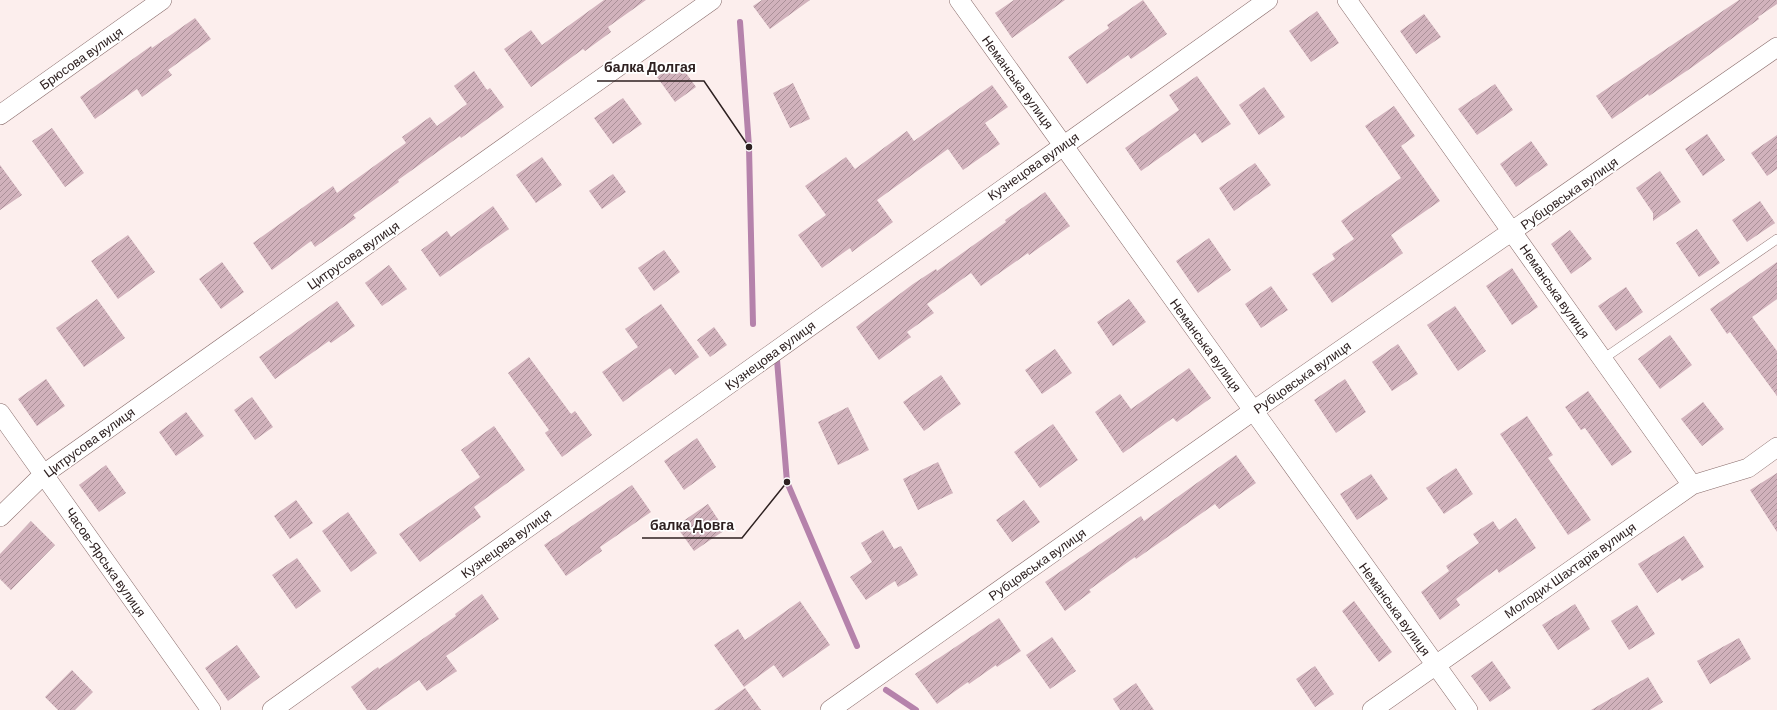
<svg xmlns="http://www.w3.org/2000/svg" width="1777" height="710" font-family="Barlow,sans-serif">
<defs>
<pattern id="building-hatch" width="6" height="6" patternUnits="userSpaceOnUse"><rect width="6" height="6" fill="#d1b2bc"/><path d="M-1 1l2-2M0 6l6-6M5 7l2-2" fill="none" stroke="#aa9098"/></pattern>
</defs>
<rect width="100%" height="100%" fill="#fceeed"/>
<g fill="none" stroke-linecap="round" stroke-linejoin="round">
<path stroke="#b582ab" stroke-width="6" d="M 740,22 L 749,147 L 753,324
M 777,360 L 787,482 L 857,646
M 886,690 L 916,710"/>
</g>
<path fill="url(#building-hatch)" d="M 604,0 L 646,0 L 608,27 L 611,32 L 585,51 L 583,49 L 531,87 L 504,49 L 531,30 L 542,45 Z
M 762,0 L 810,0 L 770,29 L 753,6 Z
M 1014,0 L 1065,0 L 1012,38 L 995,13 Z
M 1143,0 L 1167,34 L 1131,59 L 1128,55 L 1087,84 L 1068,57 L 1109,28 L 1107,25 Z
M 1739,0 L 1777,0 L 1777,4 L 1758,17 L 1759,19 L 1691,68 L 1649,96 L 1648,94 L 1612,119 L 1596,96 Z
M 1317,11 L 1339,43 L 1311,62 L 1289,31 Z
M 1424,14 L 1441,37 L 1416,54 L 1400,31 Z
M 195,18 L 211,39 L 168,70 L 172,75 L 142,97 L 137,89 L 95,119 L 80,97 L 151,46 L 152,48 Z
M 678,62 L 696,87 L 675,102 L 657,77 Z
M 474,71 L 487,90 L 490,88 L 504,107 L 461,138 L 460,136 L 398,180 L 399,182 L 353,215 L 356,218 L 315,247 L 311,241 L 272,270 L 253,243 L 333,186 L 337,193 L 406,143 L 402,137 L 430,117 L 437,126 L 467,104 L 454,86 Z
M 1197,76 L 1231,124 L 1202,143 L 1195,133 L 1141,171 L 1125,148 L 1179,110 L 1169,95 Z
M 793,83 L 810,119 L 790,128 L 773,93 Z
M 1495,84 L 1513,110 L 1477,135 L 1458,109 Z
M 992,85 L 1008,107 L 985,123 L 1000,144 L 963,170 L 948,149 L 877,200 L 893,222 L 852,252 L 850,248 L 822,268 L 798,235 L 826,215 L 805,186 L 846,157 L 855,169 L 907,131 L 914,141 Z
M 1264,87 L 1285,117 L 1259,135 L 1239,105 Z
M 623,98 L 642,124 L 613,144 L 594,118 Z
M 1394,106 L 1415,136 L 1401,146 L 1440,201 L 1391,235 L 1403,253 L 1332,303 L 1312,274 L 1335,259 L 1332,254 L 1354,239 L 1341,221 L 1401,178 L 1365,126 Z
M 52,128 L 84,173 L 65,187 L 32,141 Z
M 1707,134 L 1725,160 L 1703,176 L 1685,149 Z
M 1777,135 L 1777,169 L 1767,176 L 1751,153 Z
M 1531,141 L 1548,165 L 1516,187 L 1500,164 Z
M 542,157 L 562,185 L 536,203 L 516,175 Z
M 1255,163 L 1271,185 L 1234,211 L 1219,188 Z
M 0,165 L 22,195 L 0,210 Z
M 1660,171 L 1681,202 L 1653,221 L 1653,213 L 1636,188 Z
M 613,174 L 626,192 L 602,209 L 589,191 Z
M 1045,192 L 1070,226 L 1029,255 L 1028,253 L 981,286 L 971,273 L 927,304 L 934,313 L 907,332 L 911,337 L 879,360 L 856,327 L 913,284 L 936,269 L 937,271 L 1006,222 L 1005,220 Z
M 1760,201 L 1775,223 L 1747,242 L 1732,220 Z
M 493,206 L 509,229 L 440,277 L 421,250 L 447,231 L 451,237 Z
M 1697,229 L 1720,263 L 1699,277 L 1676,243 Z
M 1570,230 L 1592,259 L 1571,274 L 1551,244 Z
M 128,235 L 155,272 L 118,299 L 91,261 Z
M 1209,238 L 1231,270 L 1198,293 L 1176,261 Z
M 664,250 L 680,272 L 654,291 L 638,268 Z
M 222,262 L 244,292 L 221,309 L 199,279 Z
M 1777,262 L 1777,299 L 1752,317 L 1777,351 L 1777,396 L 1730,332 L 1727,334 L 1710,309 Z
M 389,265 L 407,289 L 382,306 L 365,283 Z
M 1512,268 L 1538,307 L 1512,325 L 1486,286 Z
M 1271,286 L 1288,310 L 1261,328 L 1245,304 Z
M 1626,287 L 1643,312 L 1616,331 L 1598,306 Z
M 97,299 L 125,338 L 84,367 L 56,328 Z
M 1129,299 L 1146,322 L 1113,346 L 1097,322 Z
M 337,301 L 355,326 L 331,343 L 329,341 L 275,379 L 259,357 Z
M 661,304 L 699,357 L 675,375 L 670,368 L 623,402 L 602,372 L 638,347 L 625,329 Z
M 1455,306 L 1486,351 L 1458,371 L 1427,325 Z
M 714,327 L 727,345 L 710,357 L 697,340 Z
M 1670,335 L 1692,365 L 1660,389 L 1638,359 Z
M 1398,344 L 1418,374 L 1392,391 L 1372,362 Z
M 1055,349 L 1072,373 L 1042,394 L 1025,370 Z
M 529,357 L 571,414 L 575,411 L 592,435 L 562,457 L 545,433 L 549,430 L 508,373 Z
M 1189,368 L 1211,398 L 1177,422 L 1173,418 L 1123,453 L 1095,412 L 1120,394 L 1131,409 Z
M 941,375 L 961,404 L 924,431 L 903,402 Z
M 46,379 L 65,406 L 37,426 L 18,399 Z
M 1345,379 L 1366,412 L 1336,433 L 1314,400 Z
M 1588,391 L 1632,452 L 1612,466 L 1585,428 L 1581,430 L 1565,407 Z
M 252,397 L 273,427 L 255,440 L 234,410 Z
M 1703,402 L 1724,429 L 1702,446 L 1681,419 Z
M 848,407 L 869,450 L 838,465 L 818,422 Z
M 186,412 L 204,436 L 176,456 L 159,432 Z
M 1527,416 L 1553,455 L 1548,458 L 1591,520 L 1568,535 L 1500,434 Z
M 1053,424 L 1078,460 L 1040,488 L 1014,452 Z
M 494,426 L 525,470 L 474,507 L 481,517 L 420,562 L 399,534 L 480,477 L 461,450 Z
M 697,438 L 716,467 L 684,490 L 664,461 Z
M 1236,455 L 1256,483 L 1219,509 L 1215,504 L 1136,559 L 1135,557 L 1089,590 L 1091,592 L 1065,611 L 1045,582 L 1141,516 L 1144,521 Z
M 938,462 L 953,493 L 918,510 L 903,479 Z
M 106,465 L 126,493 L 99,512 L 79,485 Z
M 1456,468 L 1473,494 L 1444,514 L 1426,488 Z
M 1777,473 L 1777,532 L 1750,490 Z
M 1371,474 L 1388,499 L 1357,520 L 1340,494 Z
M 632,485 L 651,512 L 600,547 L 602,551 L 566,576 L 544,545 Z
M 296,500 L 313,523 L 290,539 L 274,516 Z
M 1024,500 L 1040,522 L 1012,542 L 996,520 Z
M 708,504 L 725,530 L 694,551 L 676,526 Z
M 348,512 L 377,553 L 351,572 L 322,531 Z
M 1516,518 L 1536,548 L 1499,573 L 1497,569 L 1456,599 L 1460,605 L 1440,620 L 1421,592 L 1449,571 L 1446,566 L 1479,543 L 1473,534 L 1493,521 L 1499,530 Z
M 31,521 L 55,545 L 11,590 L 0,579 L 0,554 Z
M 883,530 L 894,549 L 901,546 L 918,575 L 898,587 L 895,581 L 866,600 L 850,577 L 872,562 L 861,543 Z
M 1684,536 L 1704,567 L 1682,581 L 1680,578 L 1657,593 L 1638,564 Z
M 297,558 L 321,591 L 296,609 L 272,575 Z
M 482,594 L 499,619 L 446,656 L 457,671 L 427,691 L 419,680 L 376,710 L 367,710 L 351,687 L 378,667 L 379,669 L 456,616 L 455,614 Z
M 800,601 L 830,645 L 783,678 L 774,665 L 744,687 L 714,645 L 738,629 L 745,640 Z
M 1354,601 L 1392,652 L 1379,662 L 1342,611 Z
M 1575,604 L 1590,629 L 1558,650 L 1542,625 Z
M 1637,605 L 1655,634 L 1629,650 L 1611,621 Z
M 999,618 L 1021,651 L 997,667 L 996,665 L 969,684 L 968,682 L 937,704 L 915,674 Z
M 1052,637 L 1076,671 L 1050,689 L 1026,655 Z
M 1739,638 L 1751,659 L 1710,684 L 1697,661 Z
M 237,645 L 260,677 L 228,701 L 205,668 Z
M 1492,661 L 1511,688 L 1490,702 L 1471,676 Z
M 1315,666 L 1334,694 L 1315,707 L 1296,679 Z
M 72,670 L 93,692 L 75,710 L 58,710 L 45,697 Z
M 1648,677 L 1663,702 L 1650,710 L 1591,710 Z
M 1136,683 L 1154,710 L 1120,710 L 1113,699 Z
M 745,688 L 761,710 L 714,710 Z"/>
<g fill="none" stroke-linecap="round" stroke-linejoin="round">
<g stroke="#896c6b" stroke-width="10">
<path id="lane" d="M 1603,359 L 1777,239"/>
</g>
<g stroke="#896c6b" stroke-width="20">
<path id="street" d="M 959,0 L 1468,710
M 1347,0 L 1692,485
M 0,115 L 162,0
M 0,413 L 211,710
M 0,517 L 44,474 L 712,0
M 272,710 L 1268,0
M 830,710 L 1253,411 L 1777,47
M 1372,710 L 1692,485 L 1748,468 L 1777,447"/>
</g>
<use href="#lane" stroke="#fff" stroke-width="9"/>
<use href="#street" stroke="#fff" stroke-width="19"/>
</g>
<g text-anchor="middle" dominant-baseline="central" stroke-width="3.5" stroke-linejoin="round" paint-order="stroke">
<g font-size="13" fill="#2e2121" stroke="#fff">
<text transform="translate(81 58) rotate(-35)">Брюсова вулиця</text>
<text transform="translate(1018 82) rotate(54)">Неманська вулиця</text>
<text transform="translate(1033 166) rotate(-35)">Кузнецова вулиця</text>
<text transform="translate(1569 193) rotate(-35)">Рубцовська вулиця</text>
<text transform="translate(353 255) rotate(-35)">Цитрусова вулиця</text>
<text transform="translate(1555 291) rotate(55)">Неманська вулиця</text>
<text transform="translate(1206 345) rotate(54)">Неманська вулиця</text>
<text transform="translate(770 355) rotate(-36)">Кузнецова вулиця</text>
<text transform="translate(1302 377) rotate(-35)">Рубцовська вулиця</text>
<text transform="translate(89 442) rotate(-36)">Цитрусова вулиця</text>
<text transform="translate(506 543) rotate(-36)">Кузнецова вулиця</text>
<text transform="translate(106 562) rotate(55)">Часов-Ярська вулиця</text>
<text transform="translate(1037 564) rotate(-35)">Рубцовська вулиця</text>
<text transform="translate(1570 570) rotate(-35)">Молодих Шахтарів вулиця</text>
<text transform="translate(1395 609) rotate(54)">Неманська вулиця</text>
</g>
</g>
<path fill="none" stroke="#2e2121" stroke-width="1.5" d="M749 147L704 81H597M787 482L742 538H642"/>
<g fill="#2e2121" stroke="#fff" stroke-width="1.5">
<circle cx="749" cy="147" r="4"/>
<circle cx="787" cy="482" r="4"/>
</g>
<g font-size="14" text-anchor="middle" font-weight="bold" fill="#2e2121" stroke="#fff" stroke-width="3.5" stroke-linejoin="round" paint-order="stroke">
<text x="650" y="72">балка Долгая</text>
<text x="692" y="530">балка Довга</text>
</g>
</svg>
